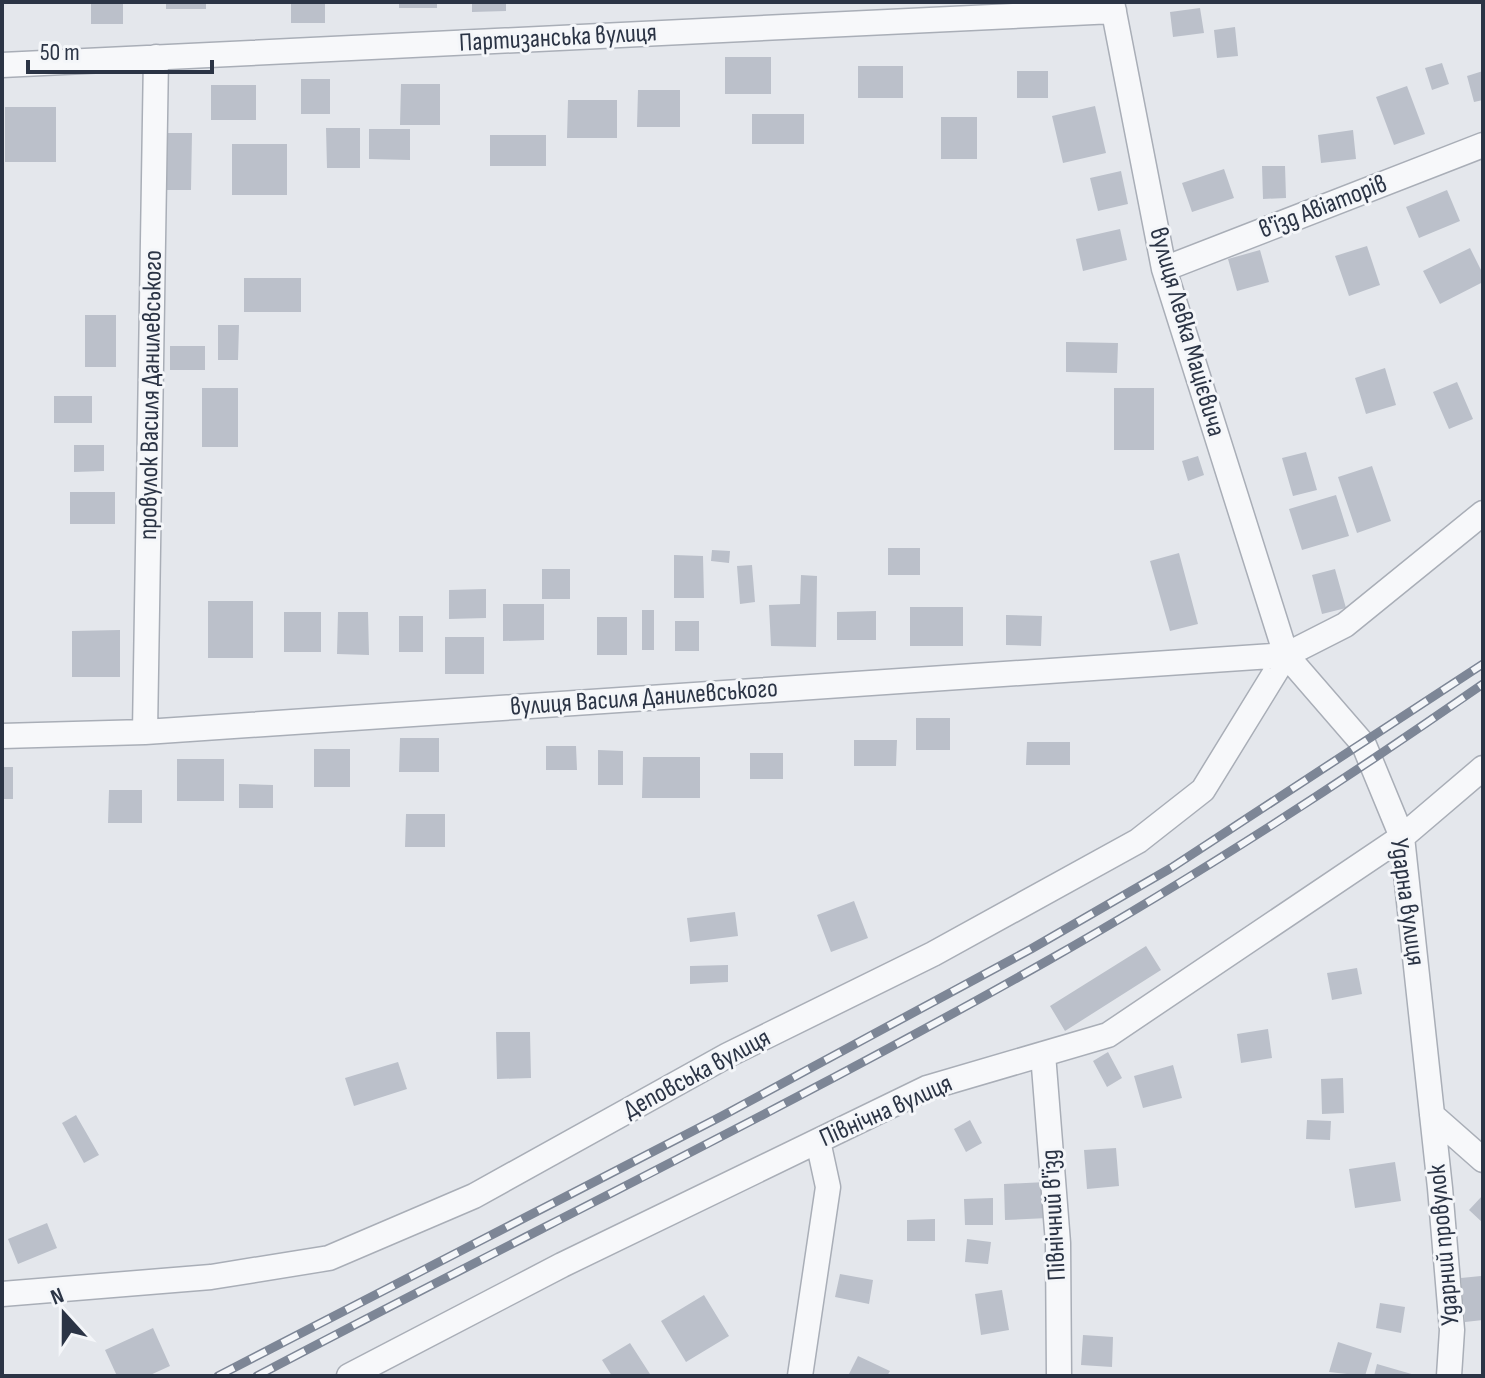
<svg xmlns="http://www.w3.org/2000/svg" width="1485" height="1378" font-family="'Sofia Sans Condensed',sans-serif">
<rect width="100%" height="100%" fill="#e4e7ec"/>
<path fill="#bbc0ca" d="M 91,2 L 123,2 L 123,24 L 91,24 Z
M 166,2 L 206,2 L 206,9 L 166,9 Z
M 291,2 L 325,2 L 325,23 L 291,23 Z
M 399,2 L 437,2 L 437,8 L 399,8 Z
M 472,2 L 506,2 L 506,11 L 472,12 Z
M 1200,8 L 1204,33 L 1173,37 L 1170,12 Z
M 1235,27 L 1238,56 L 1217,58 L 1214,30 Z
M 725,57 L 771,57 L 771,94 L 725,94 Z
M 1442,63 L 1449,84 L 1432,90 L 1425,68 Z
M 858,66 L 903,66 L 903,98 L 858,98 Z
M 1017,71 L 1048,71 L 1048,98 L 1017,98 Z
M 1483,71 L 1483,100 L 1474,102 L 1467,76 Z
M 301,79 L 330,79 L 330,114 L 301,114 Z
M 401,84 L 440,84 L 440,125 L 400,125 Z
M 211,85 L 256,85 L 256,120 L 211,120 Z
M 1407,86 L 1425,134 L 1394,145 L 1376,97 Z
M 638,90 L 680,90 L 680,127 L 637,127 Z
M 568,100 L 617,100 L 617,138 L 567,138 Z
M 1095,106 L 1106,153 L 1063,163 L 1052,116 Z
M 5,107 L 56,107 L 56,162 L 5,162 Z
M 752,114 L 804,114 L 804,144 L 752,144 Z
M 941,117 L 977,117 L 977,159 L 941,159 Z
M 326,128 L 360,128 L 360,168 L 327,168 Z
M 369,129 L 410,129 L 410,160 L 369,159 Z
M 1353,130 L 1356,159 L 1321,163 L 1318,135 Z
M 164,133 L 192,133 L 191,190 L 164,190 Z
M 490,135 L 546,135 L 546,166 L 490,166 Z
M 232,144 L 287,144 L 287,195 L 232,195 Z
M 1262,166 L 1285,166 L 1286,198 L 1263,199 Z
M 1224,169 L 1234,198 L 1192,212 L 1182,183 Z
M 1121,171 L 1128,204 L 1098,211 L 1090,178 Z
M 1447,190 L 1460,221 L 1419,238 L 1406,207 Z
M 1120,229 L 1127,260 L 1083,271 L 1076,239 Z
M 1367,246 L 1380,285 L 1349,296 L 1335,256 Z
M 1470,248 L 1483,274 L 1483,282 L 1440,304 L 1423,271 Z
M 1260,250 L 1269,282 L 1237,291 L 1228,259 Z
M 244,278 L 301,278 L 301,312 L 244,312 Z
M 85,315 L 116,315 L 116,367 L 85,367 Z
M 218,325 L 239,325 L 238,360 L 218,360 Z
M 1066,342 L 1118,343 L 1117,373 L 1066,372 Z
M 170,346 L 205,346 L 205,370 L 170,370 Z
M 1385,368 L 1396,405 L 1366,414 L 1355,378 Z
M 1457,382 L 1473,419 L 1449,429 L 1433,392 Z
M 202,388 L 238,388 L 238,447 L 202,447 Z
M 1114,388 L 1154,388 L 1154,450 L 1114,450 Z
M 54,396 L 92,396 L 92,423 L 54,423 Z
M 74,445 L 104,445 L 104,471 L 74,472 Z
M 1306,452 L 1317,490 L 1293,496 L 1282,458 Z
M 1198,456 L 1204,475 L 1188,481 L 1182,461 Z
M 1372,466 L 1391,521 L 1357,533 L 1338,477 Z
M 70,492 L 115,492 L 115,524 L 70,524 Z
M 1336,495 L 1349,536 L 1302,550 L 1289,509 Z
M 888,548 L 920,548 L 920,575 L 888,575 Z
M 712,550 L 730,551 L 729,563 L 711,561 Z
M 1179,553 L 1198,624 L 1170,631 L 1150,561 Z
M 674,555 L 703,556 L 704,598 L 674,598 Z
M 752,565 L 755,602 L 740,604 L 737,566 Z
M 542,569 L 570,569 L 570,599 L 542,599 Z
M 1335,569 L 1346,608 L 1322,614 L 1312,575 Z
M 801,575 L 817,576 L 816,647 L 771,646 L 769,605 L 800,604 Z
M 486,589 L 486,618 L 449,619 L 449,590 Z
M 208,601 L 253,601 L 253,658 L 208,658 Z
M 503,604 L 544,604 L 544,640 L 503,641 Z
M 910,607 L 963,607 L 963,646 L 910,646 Z
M 642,610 L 654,610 L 654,650 L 642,650 Z
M 876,611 L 876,640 L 837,640 L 837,612 Z
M 284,612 L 321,612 L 321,652 L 284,652 Z
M 338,612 L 368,612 L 369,655 L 337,654 Z
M 1006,615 L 1042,616 L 1041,646 L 1006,645 Z
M 399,616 L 423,616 L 423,652 L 399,652 Z
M 597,617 L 627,617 L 627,655 L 597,655 Z
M 675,621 L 699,621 L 699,651 L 675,651 Z
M 120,630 L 120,677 L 72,677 L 72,631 Z
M 445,637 L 484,637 L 484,674 L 445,674 Z
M 916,718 L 950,718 L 950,750 L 916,750 Z
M 400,738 L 439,738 L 439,772 L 399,772 Z
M 854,740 L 897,740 L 896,766 L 854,766 Z
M 1027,742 L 1070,742 L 1070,765 L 1026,765 Z
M 546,746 L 576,746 L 577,770 L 546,770 Z
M 314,749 L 350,749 L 350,787 L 314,787 Z
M 598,750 L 623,751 L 623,785 L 598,785 Z
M 750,753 L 783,753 L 783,779 L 750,779 Z
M 643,757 L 700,757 L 700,798 L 642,798 Z
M 177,759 L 224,759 L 224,801 L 177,801 Z
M 2,767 L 13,767 L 13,799 L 2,799 Z
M 239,784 L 273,785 L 273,808 L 239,808 Z
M 109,790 L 142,790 L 142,823 L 108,823 Z
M 406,814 L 445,814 L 445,847 L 405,847 Z
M 854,901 L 868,938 L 831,952 L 817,915 Z
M 735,912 L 738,936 L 690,942 L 687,918 Z
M 1146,946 L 1161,970 L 1065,1031 L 1050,1006 Z
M 728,965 L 728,982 L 690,984 L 690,966 Z
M 1357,968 L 1362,994 L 1332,1000 L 1327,973 Z
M 1268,1029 L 1272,1058 L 1241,1063 L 1237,1034 Z
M 496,1032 L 530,1032 L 531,1078 L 497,1079 Z
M 1108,1052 L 1122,1078 L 1107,1087 L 1093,1061 Z
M 398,1062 L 407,1089 L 354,1106 L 345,1078 Z
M 1173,1065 L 1182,1098 L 1143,1108 L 1134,1076 Z
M 1343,1078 L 1344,1113 L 1322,1114 L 1321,1079 Z
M 76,1115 L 99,1155 L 84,1163 L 62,1123 Z
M 970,1120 L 982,1143 L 966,1152 L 954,1129 Z
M 1307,1120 L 1331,1121 L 1330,1140 L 1306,1139 Z
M 1116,1148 L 1119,1186 L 1087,1189 L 1084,1150 Z
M 1395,1162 L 1401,1201 L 1355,1208 L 1349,1169 Z
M 1046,1182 L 1048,1218 L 1005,1220 L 1004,1184 Z
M 1483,1195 L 1483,1223 L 1469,1210 Z
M 993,1198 L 993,1225 L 965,1225 L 964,1199 Z
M 935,1219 L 935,1241 L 907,1241 L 907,1220 Z
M 47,1223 L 57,1248 L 18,1264 L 8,1239 Z
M 967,1239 L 991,1242 L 988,1264 L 965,1262 Z
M 840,1274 L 873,1280 L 869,1304 L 835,1297 Z
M 1481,1276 L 1483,1320 L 1465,1322 L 1461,1278 Z
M 1002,1290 L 1009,1330 L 981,1335 L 975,1294 Z
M 704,1295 L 729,1336 L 686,1362 L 661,1321 Z
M 1380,1303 L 1405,1307 L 1401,1333 L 1376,1328 Z
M 153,1328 L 170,1366 L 148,1376 L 117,1376 L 105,1350 Z
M 1083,1335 L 1113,1337 L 1112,1367 L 1081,1365 Z
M 1338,1342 L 1372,1353 L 1365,1376 L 1329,1372 Z
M 630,1343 L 650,1374 L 612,1376 L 602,1360 Z
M 858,1356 L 890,1371 L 887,1376 L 848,1376 Z
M 1377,1364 L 1415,1375 L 1415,1376 L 1374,1376 Z"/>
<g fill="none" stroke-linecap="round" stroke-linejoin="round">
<g stroke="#a9aeb7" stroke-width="27">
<path id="minor" d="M 1112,2 L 1164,269 L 1286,655 L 1364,745 L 1402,837 L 1440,1188 L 1452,1330 L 1449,1376
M 2,65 L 1114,11
M 1164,269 L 1483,145
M 145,732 L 156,57
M 2,736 L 145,732 L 1286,655 L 1345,625 L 1483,513
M 1043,1054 L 1058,1243 L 1059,1376
M 1432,1115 L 1483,1160
M 2,1294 L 211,1277 L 329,1258 L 474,1196 L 728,1055 L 933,954 L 1138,841 L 1203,790 L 1286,655
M 349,1376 L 562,1265 L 927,1088 L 1108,1035 L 1402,837 L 1483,768
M 800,1376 L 828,1187 L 818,1141"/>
</g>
<use href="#minor" stroke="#f7f8fa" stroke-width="24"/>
<g stroke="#7d8696" stroke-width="9">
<path id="rail" d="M 218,1376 L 722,1116 L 1031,949 L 1171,868 L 1483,664
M 257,1376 C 520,1237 788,1108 1047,961 C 1197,876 1342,782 1483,684"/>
</g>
<use href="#rail" stroke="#f4f6f9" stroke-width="6" stroke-dasharray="18" stroke-linecap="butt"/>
</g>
<g text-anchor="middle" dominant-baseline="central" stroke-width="6" stroke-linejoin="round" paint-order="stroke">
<g font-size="26" fill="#2b3445" stroke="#f4f6f9">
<text transform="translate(558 38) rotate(-3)">Партизанська вулиця</text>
<text transform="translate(1323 207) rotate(-21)">в'їзд Авіаторів</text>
<text transform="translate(1187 332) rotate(74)">вулиця Левка Мацієвича</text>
<text transform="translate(151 395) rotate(-89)">провулок Василя Данилевського</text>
<text transform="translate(644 698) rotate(-4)">вулиця Василя Данилевського</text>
<text transform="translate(1407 902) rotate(82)">Ударна вулиця</text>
<text transform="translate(697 1074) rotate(-28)">Деповська вулиця</text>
<text transform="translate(886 1111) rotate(-24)">Північна вулиця</text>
<text transform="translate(1054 1215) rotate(-93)">Північний в'їзд</text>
<text transform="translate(1444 1245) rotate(-95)">Ударний провулок</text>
</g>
</g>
<rect width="1485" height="1378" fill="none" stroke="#2b3445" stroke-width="8"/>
<g transform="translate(64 1314) rotate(339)" stroke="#f4f6f9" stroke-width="6" paint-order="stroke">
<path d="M0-6L14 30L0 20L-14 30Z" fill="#2b3445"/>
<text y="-12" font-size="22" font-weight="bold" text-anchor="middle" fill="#2b3445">N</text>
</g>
<path d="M28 60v12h184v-12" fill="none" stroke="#2b3445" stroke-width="4"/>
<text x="40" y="60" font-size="24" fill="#2b3445" stroke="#f4f6f9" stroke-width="6" paint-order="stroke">50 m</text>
</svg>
